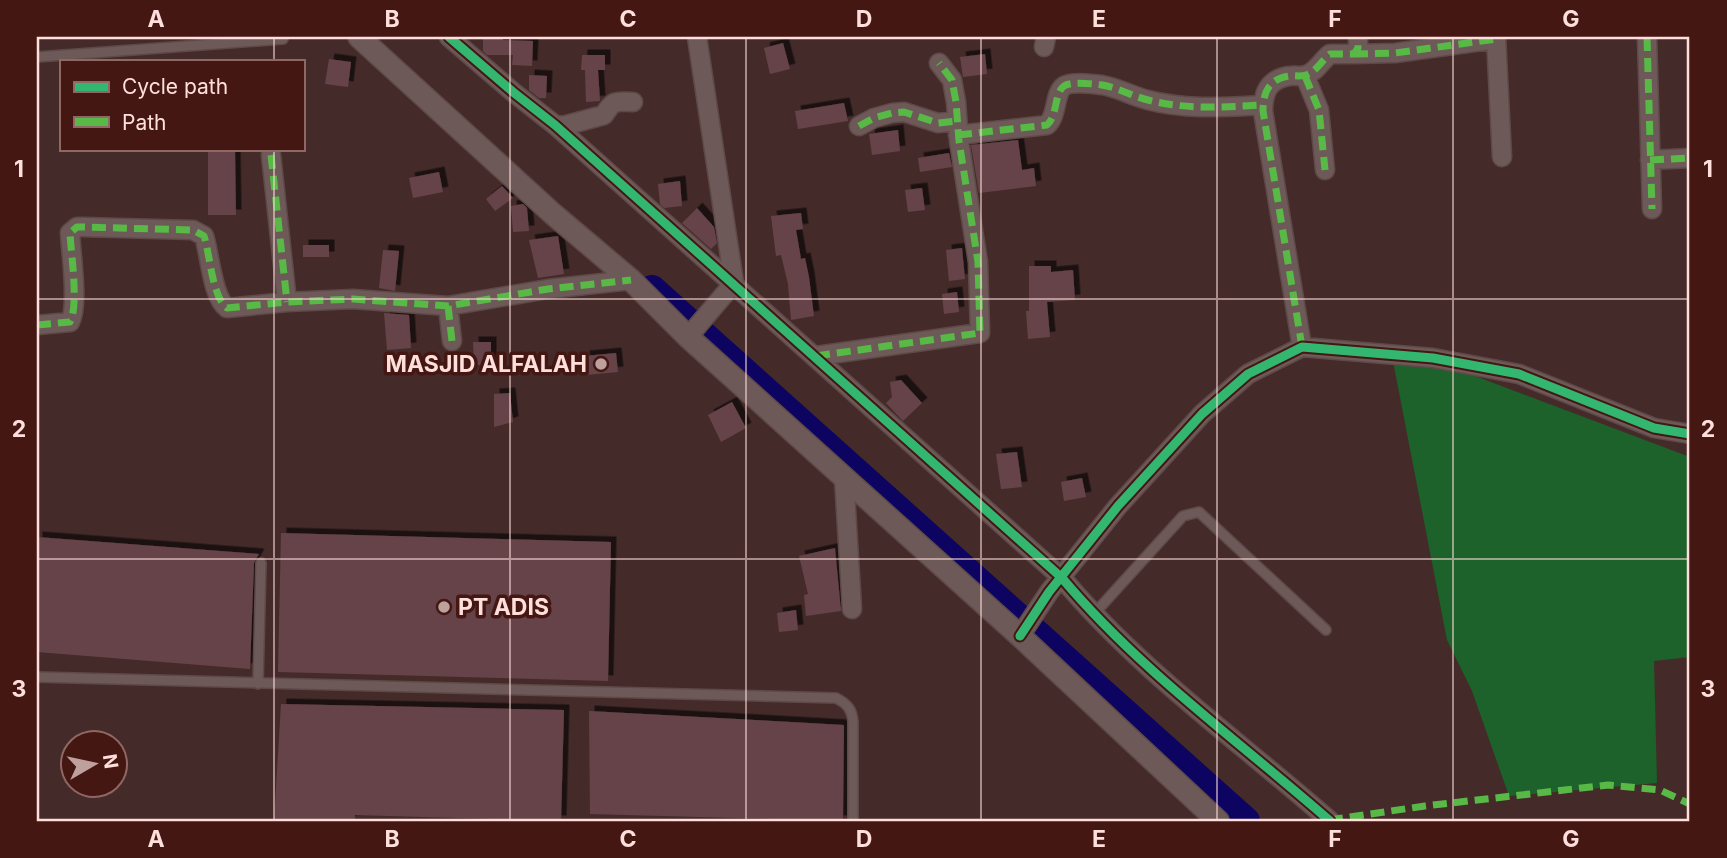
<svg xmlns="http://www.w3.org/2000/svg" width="1727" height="858" font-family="Inter,sans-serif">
<defs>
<filter id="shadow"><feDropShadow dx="5.5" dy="-5.5" stdDeviation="0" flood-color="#0009"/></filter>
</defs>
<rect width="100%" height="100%" fill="#442b29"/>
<path fill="#1c622a" d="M 1392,356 L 1467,373 L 1690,457 L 1690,657 L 1654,661 L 1657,783 L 1509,796 L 1472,691 L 1447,640 Z"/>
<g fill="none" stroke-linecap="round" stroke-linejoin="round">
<path stroke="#0c0460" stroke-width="28" d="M 652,289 L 1246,821"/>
</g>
<path fill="#664349" filter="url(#shadow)" d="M 483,37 L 503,37 L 503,40 L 533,41 L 532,66 L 512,65 L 513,55 L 487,55 L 483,51 Z
M 783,43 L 790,69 L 770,74 L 764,48 Z
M 985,54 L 987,74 L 963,77 L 960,57 Z
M 582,55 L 605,55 L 605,70 L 598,70 L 600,101 L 586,102 L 585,70 L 581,70 Z
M 329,59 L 351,62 L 348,87 L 325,84 Z
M 529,75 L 547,76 L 546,98 L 539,98 L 529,90 Z
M 844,103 L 848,121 L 798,129 L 795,111 Z
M 898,130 L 900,151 L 872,155 L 869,134 Z
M 1018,140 L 1022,170 L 1034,168 L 1036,186 L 979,193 L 971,145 Z
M 208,149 L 235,149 L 236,215 L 208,215 Z
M 949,153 L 952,167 L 920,172 L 918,158 Z
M 439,172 L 443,192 L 413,198 L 409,178 Z
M 680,181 L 682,206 L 664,208 L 660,204 L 658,184 Z
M 502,186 L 513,198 L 495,211 L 486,199 Z
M 922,188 L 925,210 L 908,212 L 905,190 Z
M 523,204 L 527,208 L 529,231 L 513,232 L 511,206 Z
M 697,208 L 714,227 L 717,243 L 711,249 L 682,223 Z
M 801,213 L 803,229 L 796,230 L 801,259 L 805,258 L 809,277 L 814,316 L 791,320 L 788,284 L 781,255 L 776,256 L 771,216 Z
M 558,236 L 564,274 L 538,278 L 529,240 Z
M 303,245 L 329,245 L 329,257 L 303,257 Z
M 962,248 L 965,279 L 949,281 L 946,250 Z
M 383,250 L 399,251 L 395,291 L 379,288 Z
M 1029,266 L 1051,266 L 1051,272 L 1073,270 L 1075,300 L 1047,302 L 1050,337 L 1028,339 L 1026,311 L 1029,311 Z
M 957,292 L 959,312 L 944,314 L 942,294 Z
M 384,313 L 409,315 L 411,348 L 387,350 Z
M 473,342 L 491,342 L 491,365 L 474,365 Z
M 616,353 L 618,372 L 586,375 L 584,356 Z
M 901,380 L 922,403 L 903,421 L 886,403 L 892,397 L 890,382 Z
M 510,393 L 513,422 L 494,427 L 494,394 Z
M 732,402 L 746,428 L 721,442 L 708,415 Z
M 1017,452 L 1022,487 L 1001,489 L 996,454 Z
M 1082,478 L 1086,497 L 1064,501 L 1061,482 Z
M 281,533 L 611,542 L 608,681 L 278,672 Z
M 37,537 L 259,554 L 254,563 L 250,669 L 37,652 Z
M 835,548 L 841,611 L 806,616 L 804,595 L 808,594 L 799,556 Z
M 796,610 L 798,630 L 779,632 L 777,613 Z
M 281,704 L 564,710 L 561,821 L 355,815 L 355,821 L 274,821 Z
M 589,711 L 844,725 L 843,821 L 590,814 Z"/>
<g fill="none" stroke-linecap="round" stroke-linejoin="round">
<g stroke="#5f4948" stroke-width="12">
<path id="service" d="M 37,57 L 283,39
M 1093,615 L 1183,516 L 1199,512 L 1326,630
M 37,677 L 836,698 C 848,704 852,710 853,722 L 853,821
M 258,684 L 261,563"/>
</g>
<g stroke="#5f4948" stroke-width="21">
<path id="minor" d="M 449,37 L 513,92 L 555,125 L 1062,578 C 1140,671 1239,741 1330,821
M 1496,37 L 1502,157
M 1647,37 L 1652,209
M 1044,47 L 1046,37
M 1354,54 L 1395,53 L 1496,39
M 1305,76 L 1319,110 L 1325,170
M 555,125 L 563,126 L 604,115 C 614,99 615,102 633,102
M 859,126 L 874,118 L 892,113 L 904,112 L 938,123 L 957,121
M 958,135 L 1047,125 C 1058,115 1054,93 1064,86 C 1072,81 1093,84 1102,85 C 1119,88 1132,96 1148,100 C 1186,110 1224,107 1263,105
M 271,155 L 287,302
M 1650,160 L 1690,158
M 448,306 L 452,341
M 37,325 L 70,322 C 79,305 71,254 70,233 L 77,227 L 83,227 L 193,230 L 204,236 C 210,254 212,297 227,308 L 287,302 L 353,299 L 448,306 L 548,289 L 631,280
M 688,337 L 734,283 L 697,37
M 1302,347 L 1263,111 C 1263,92 1269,79 1289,76 C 1294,75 1300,77 1306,75 C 1316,72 1322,60 1330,54 L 1354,54 L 1358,48 L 1358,37
M 816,356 L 980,333 L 978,262 L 959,141 L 956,102 L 952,80 L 939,63
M 844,477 L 852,609
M 1020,636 L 1049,592 L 1118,506 L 1202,414 L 1248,374 L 1302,347 L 1433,358 L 1519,374 L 1654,428 L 1690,434"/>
</g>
<g stroke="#5f4948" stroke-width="24">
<path id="tertiary" d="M 359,37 L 553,214 L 631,280 L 688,337 L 1020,636 L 1218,821"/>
</g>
<use href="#service" stroke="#6d5a58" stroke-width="9"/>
<use href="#minor" stroke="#6d5a58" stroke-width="18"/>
<use href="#tertiary" stroke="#6d5a58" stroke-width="21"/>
<path stroke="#58b947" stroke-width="7" stroke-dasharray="14 7" stroke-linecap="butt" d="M 1647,37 L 1652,209
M 1354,54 L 1395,53 L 1496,39
M 1305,76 L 1319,110 L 1325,170
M 859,126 L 874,118 L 892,113 L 904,112 L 938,123 L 957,121
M 958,135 L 1047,125 C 1058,115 1054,93 1064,86 C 1072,81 1093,84 1102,85 C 1119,88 1132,96 1148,100 C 1186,110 1224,107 1263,105
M 271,155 L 287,302
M 1650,160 L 1690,158
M 448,306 L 452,341
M 37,325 L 70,322 C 79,305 71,254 70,233 L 77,227 L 83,227 L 193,230 L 204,236 C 210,254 212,297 227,308 L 287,302 L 353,299 L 448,306 L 548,289 L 631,280
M 1302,347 L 1263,111 C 1263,92 1269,79 1289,76 C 1294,75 1300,77 1306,75 C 1316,72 1322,60 1330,54 L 1354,54 L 1358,48 L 1358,37
M 816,356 L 980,333 L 978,262 L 959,141 L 956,102 L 952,80 L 939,63
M 1329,820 L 1425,806 L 1608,785 L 1660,790 L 1690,804"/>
<g stroke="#441713" stroke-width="13">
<path id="cycleway" d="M 449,37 L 513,92 L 555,125 L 1062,578 C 1140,671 1239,741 1330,821
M 1020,636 L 1049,592 L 1118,506 L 1202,414 L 1248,374 L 1302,347 L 1433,358 L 1519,374 L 1654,428 L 1690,434"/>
</g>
<use href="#cycleway" stroke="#33b770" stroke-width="9"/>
</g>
<path fill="none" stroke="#ffdfdb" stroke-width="2" stroke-opacity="0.55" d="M 274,37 L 274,61M 510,37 L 510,821M 746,37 L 746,821M 981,37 L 981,821M 1217,37 L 1217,821M 1453,37 L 1453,821M 274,149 L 274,821M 37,299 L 1690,299M 37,559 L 1690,559"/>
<g fill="#bea09d" stroke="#441713" stroke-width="2.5">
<circle cx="601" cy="364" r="7"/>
<circle cx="444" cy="607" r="7"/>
</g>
<g text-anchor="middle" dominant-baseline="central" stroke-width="7" stroke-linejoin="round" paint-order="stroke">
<g font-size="23" font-weight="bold" fill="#ffdfdb" stroke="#441713" text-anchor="end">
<text x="587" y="364">MASJID ALFALAH</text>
<text x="458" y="607" text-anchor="start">PT ADIS</text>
</g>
</g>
<rect width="1727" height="858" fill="none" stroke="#441713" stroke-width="77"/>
<rect x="60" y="60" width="245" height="91" fill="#441713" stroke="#8f6763" stroke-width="2"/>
<rect x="74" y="82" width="35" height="10" fill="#33b770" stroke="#8f6763" stroke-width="2"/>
<text x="122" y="94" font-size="21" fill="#ffdfdb">Cycle path</text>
<rect x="74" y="117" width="35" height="10" fill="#58b947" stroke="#8f6763" stroke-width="2"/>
<text x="122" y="130" font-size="21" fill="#ffdfdb">Path</text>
<g transform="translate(94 764) rotate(81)"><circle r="33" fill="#441713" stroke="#8f6763" stroke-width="2"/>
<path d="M0-5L12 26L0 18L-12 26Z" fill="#bea09d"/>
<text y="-10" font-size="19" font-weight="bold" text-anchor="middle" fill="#ffdfdb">N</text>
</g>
<rect x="38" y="38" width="1650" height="782" fill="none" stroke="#ffdfdb" stroke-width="2.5"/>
<g font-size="23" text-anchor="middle" font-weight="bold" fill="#ffdfdb">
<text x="156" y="27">A</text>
<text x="392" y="27">B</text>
<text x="628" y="27">C</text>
<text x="864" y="27">D</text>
<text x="1099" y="27">E</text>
<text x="1335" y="27">F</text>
<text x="1571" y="27">G</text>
<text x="19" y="177">1</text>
<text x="1708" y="177">1</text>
<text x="19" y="437">2</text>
<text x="1708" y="437">2</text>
<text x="19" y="697">3</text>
<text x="1708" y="697">3</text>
<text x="156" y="847">A</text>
<text x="392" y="847">B</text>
<text x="628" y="847">C</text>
<text x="864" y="847">D</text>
<text x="1099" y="847">E</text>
<text x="1335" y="847">F</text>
<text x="1571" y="847">G</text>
</g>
</svg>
